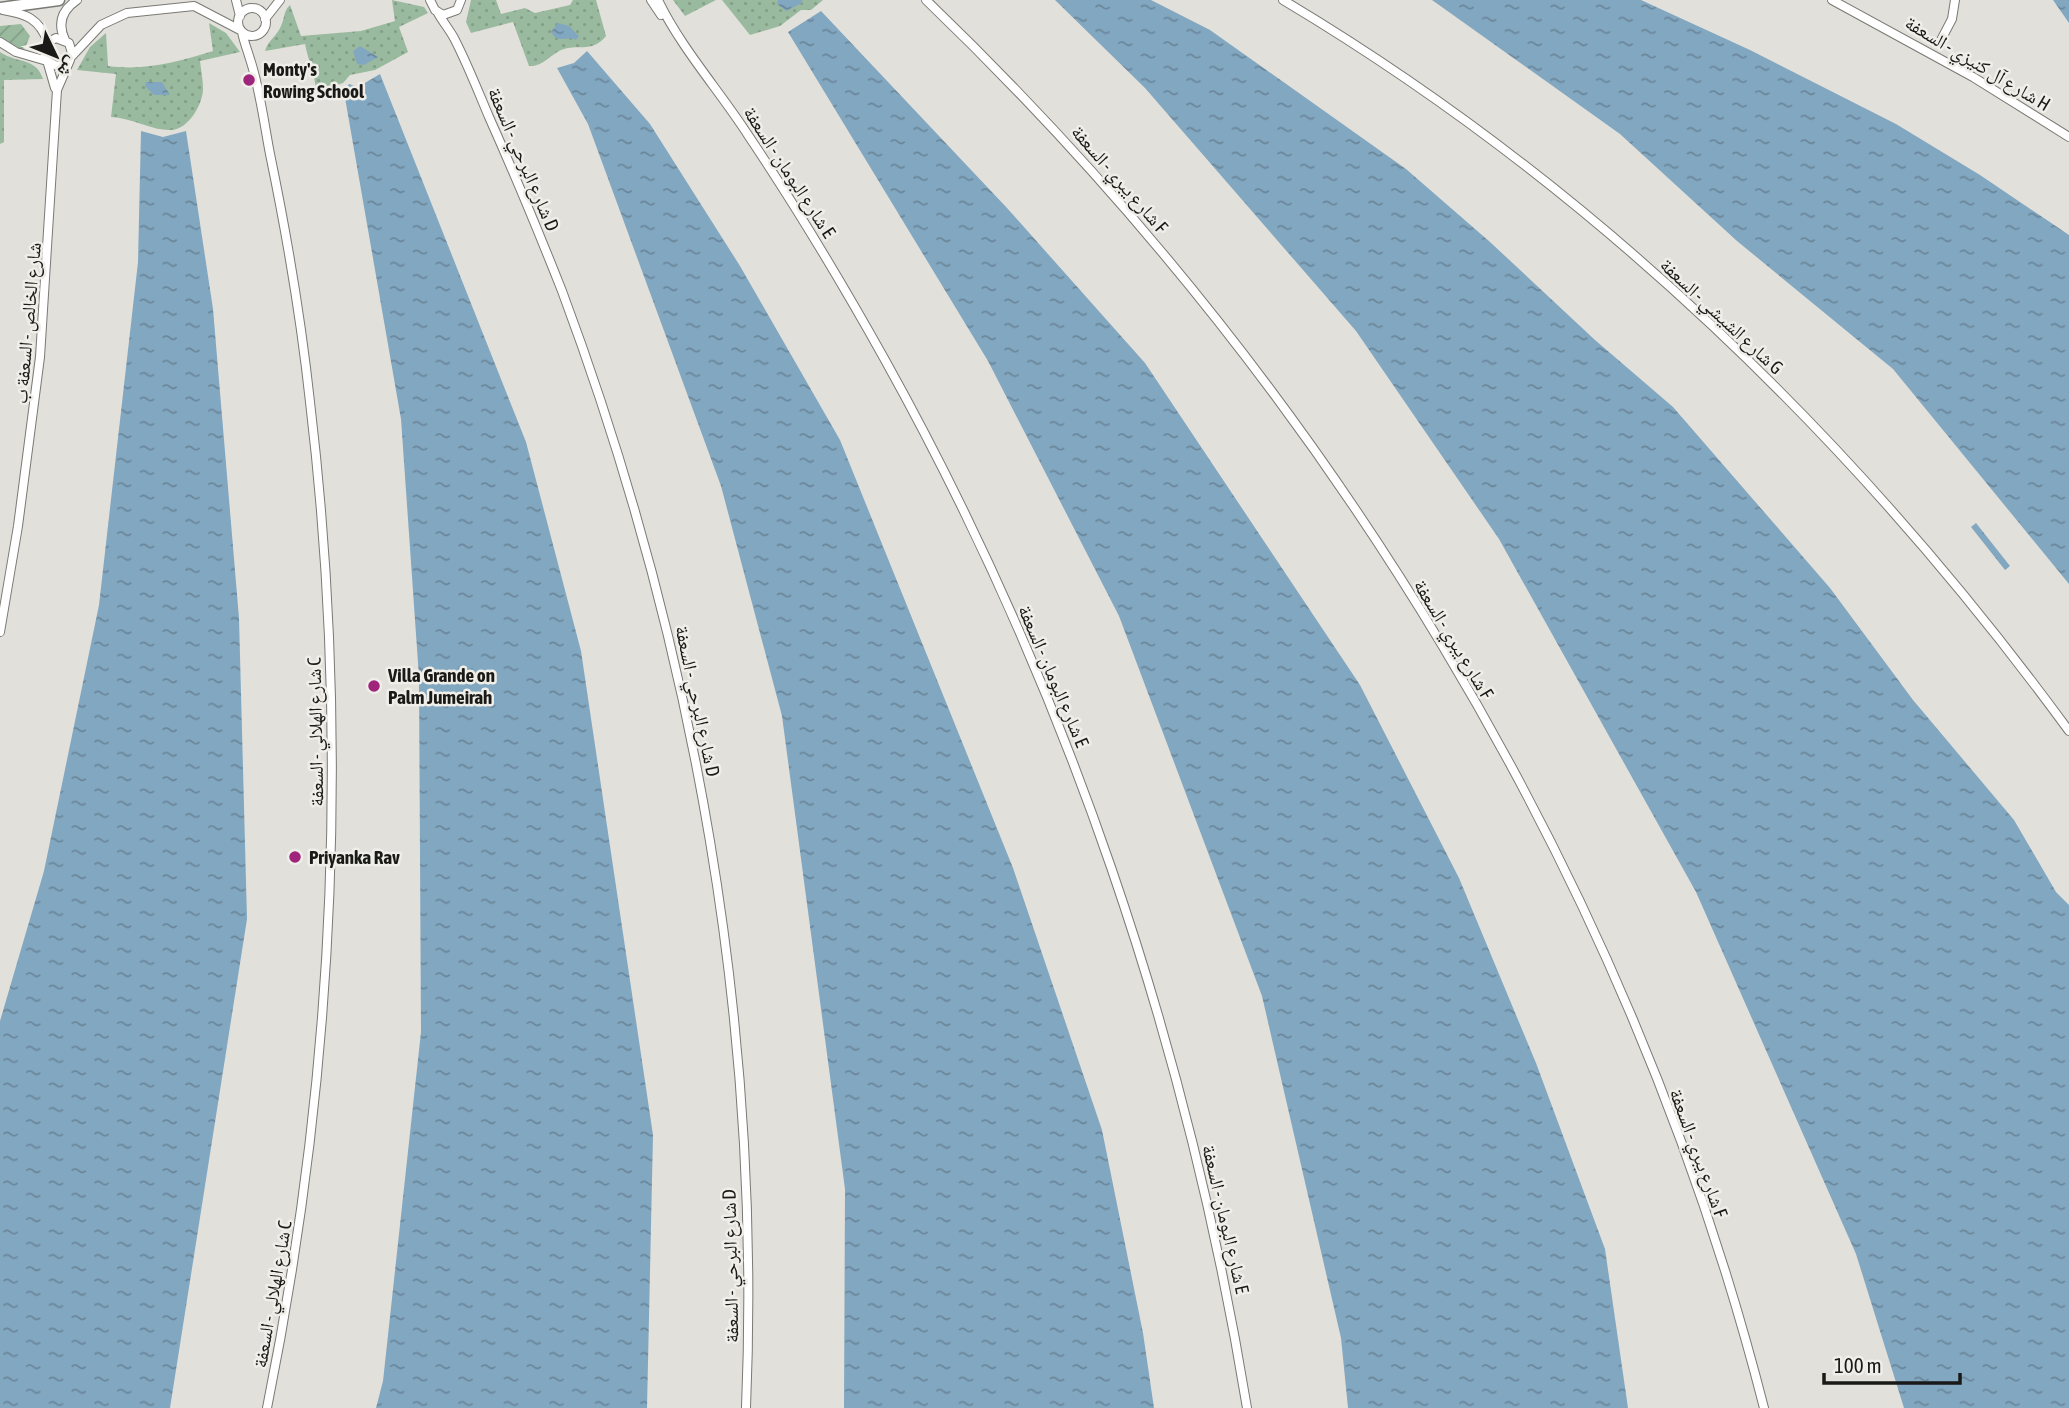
<svg xmlns="http://www.w3.org/2000/svg" width="2069" height="1408" font-family="'Asap Condensed','Noto Naskh Arabic',sans-serif">
<defs>
<pattern id="park-dots" width="8" height="8" patternUnits="userSpaceOnUse" patternTransform="scale(1.75)"><rect width="8" height="8" fill="#99ba9e"/><path d="M2 2h.1M6 6h.1" fill="none" stroke="#839f87" stroke-width="1.8" stroke-linecap="round"/></pattern>
<pattern id="garden-furrows" width="10" height="10" patternUnits="userSpaceOnUse" patternTransform="scale(1.75)"><rect width="10" height="10" fill="#99ba9e"/><path d="M-1 1l2-2M0 10L10 0M9 11l2-2" fill="none" stroke="#839f87"/></pattern>
<pattern id="water-ripples" width="26" height="14" patternUnits="userSpaceOnUse" patternTransform="scale(1.75)"><rect width="26" height="14" fill="#82a7c0"/><path d="M2 4q2-2 4 0t4 0M15 11q2-2 4 0t4 0" fill="none" stroke="#6a879b"/></pattern>
</defs>
<rect width="100%" height="100%" fill="#e2e0db"/>
<path fill="url(#park-dots)" d="M392 0 424 7 428 13 399 27 408 52 375 70 350 75 343 83 316 91C315 74 308 60 305 44L265 51C268 40 277 36 281 26 285 18 283 12 290 5L301 36 361 31 395 21Z
M471 0H496L501 14 525 8 535 13 570 5 573 0H596L606 36C592 53 580 44 564 49 551 53 544 67 529 66L513 22 471 33 466 22Z
M673 0H716L685 16Z
M722 0H823L811 10H801L780 26 750 35Z
M209 23 226 33 240 52 200 61C201 70 203 80 203 89 203 104 188 130 171 130 154 131 132 118 111 117L116 74 77 70 90 47 106 33 108 66C145 71 178 62 213 51Z
M0 52C18 64 36 57 43 79L4 80V142L0 144Z"/>
<path fill="url(#garden-furrows)" d="M21 24 30 36 25 48 17 52 0 45V26Z"/>
<path fill="url(#water-ripples)" d="M778 0H802V3L786 11 777 4Z
M1055 0H1151L1210 30 1406 169 1490 242 1595 340 1673 407 1830 588 1913 700 2014 820 2056 892 2069 905V1408H1904L1856 1254 1696 892 1499 539 1356 331 1145 88Z
M1432 0H1641L1750 50 1896 124 1980 175 2069 235V584L1893 369 1737 241 1620 134Z
M2053 0H2069V23Z
M821 11 1007 208 1145 363 1360 685 1459 878 1536 1063 1605 1249 1628 1408H1348L1341 1338 1262 996 1119 616 988 361 788 32Z
M558 23 569 26 579 36 576 40C566 35 559 45 551 32Z
M360 46 378 57 364 65 357 64 353 51Z
M587 51 650 124 740 266 840 440 1013 868 1102 1130 1143 1333 1154 1408H844L845 1189 782 716 721 486 588 124 557 68 574 63Z
M380 74 526 442 581 651 653 1135 647 1408H376L383 1381 421 1032 419 677 401 419 344 92 349 84 358 87Z
M146 82H162L170 95H154L145 86Z
M141 131 163 137 186 131 213 309 239 618 247 919 170 1408H0V1021L44 871 99 605 138 262Z
M1976 523 2010 566 2005 570 1971 527Z"/>
<g fill="none" stroke-linecap="round" stroke-linejoin="round">
<g stroke="#7a7973" stroke-width="10">
<path id="minor" d="M236 0 240 16
M430 0 435 10 443 15 457 10 461 0
M651 0 661 15
M658 0C681 48 719 90 748 135 797 208 842 283 885 360 1066 685 1187 1041 1247 1408
M926 0C1323 381 1627 872 1764 1408
M1283 0C1593 185 1857 441 2069 731
M1832 0 1973 77 2069 137
M238 22a14 14 0 1 1 28 0a14 14 0 1 1-28 0Z
M3 10C27 14 39 19 48 42
M438 13C443 22 449 29 454 38 467 63 478 91 489 117 515 175 539 233 562 291 695 647 762 1028 746 1408
M265 19 280 0
M242 32C244 42 247 49 250 59 260 89 264 123 270 154 287 236 301 319 310 402 350 738 334 1077 267 1408
M65 40C57 23 62 10 77 0
M1941 40 1952 19 1955 0
M0 42 16 52 47 61
M72 56 101 25 127 13 194 6 240 30
M49 62 57 66 66 63 72 53 69 43 56 38 48 42 44 50 55 88
M0 632 18 526 40 357 57 90 70 60"/>
</g>
<g stroke="#7a7973" stroke-width="13">
<path id="secondary" d="M0 8 59 0"/>
</g>
<use href="#minor" stroke="#fff" stroke-width="8"/>
<use href="#secondary" stroke="#fff" stroke-width="10"/>
</g>
<g fill="#9f257c" stroke="#efeee8" stroke-width="2.5">
<circle cx="249" cy="80" r="7"/>
<circle cx="374" cy="686" r="7"/>
<circle cx="295" cy="857" r="7"/>
</g>
<g text-anchor="middle" stroke-width="5" stroke-linejoin="round" paint-order="stroke">
<g font-size="19" fill="#191917" stroke="#efeee8">
<text transform="translate(1978 63) rotate(31)" y="7">شارع آل كنيزي - السعفة H</text>
<text transform="translate(524 159) rotate(67)" y="7">شارع البرحي - السعفة D</text>
<text transform="translate(790 172) rotate(57)" y="7">شارع البومان - السعفة E</text>
<text transform="translate(1120 179) rotate(49)" y="7">شارع يبري - السعفة F</text>
<text transform="translate(1722 316) rotate(43)" y="7">شارع الشيشي - السعفة G</text>
<text transform="translate(27 323) rotate(-85)" y="7">شارع الخالص - السعفة ب</text>
<text transform="translate(1454 639) rotate(59)" y="7">شارع يبري - السعفة F</text>
<text transform="translate(1054 676) rotate(67)" y="7">شارع البومان - السعفة E</text>
<text transform="translate(698 701) rotate(78)" y="7">شارع البرحي - السعفة D</text>
<text transform="translate(315 732) rotate(-91)" y="7">شارع الهلالي - السعفة C</text>
<text transform="translate(1699 1153) rotate(70)" y="7">شارع يبري - السعفة F</text>
<text transform="translate(1226 1219) rotate(77)" y="7">شارع البومان - السعفة E</text>
<text transform="translate(730 1266) rotate(-91)" y="7">شارع البرحي - السعفة D</text>
<text transform="translate(272 1294) rotate(-80)" y="7">شارع الهلالي - السعفة C</text>
</g>
<g font-size="19" font-weight="bold" fill="#191917" stroke="#efeee8" text-anchor="start">
<text x="263" y="76">Monty's<tspan x="263" dy="22">Rowing School</tspan></text>
<text x="388" y="682">Villa Grande on<tspan x="388" dy="22">Palm Jumeirah</tspan></text>
<text x="309" y="864">Priyanka Rav</text>
</g>
</g>
<g transform="translate(56 56) rotate(133)" stroke="#efeee8" stroke-width="5" paint-order="stroke">
<path d="M0-5L12 26L0 18L-12 26Z" fill="#191917"/>
<text y="-10" font-size="19" font-weight="bold" text-anchor="middle" fill="#191917">ش</text>
</g>
<path d="M1824 1373v10h136v-10" fill="none" stroke="#191917" stroke-width="3.5"/>
<text x="1834" y="1373" font-size="21" fill="#191917" stroke="#efeee8" stroke-width="5" paint-order="stroke">100 m</text>
</svg>
